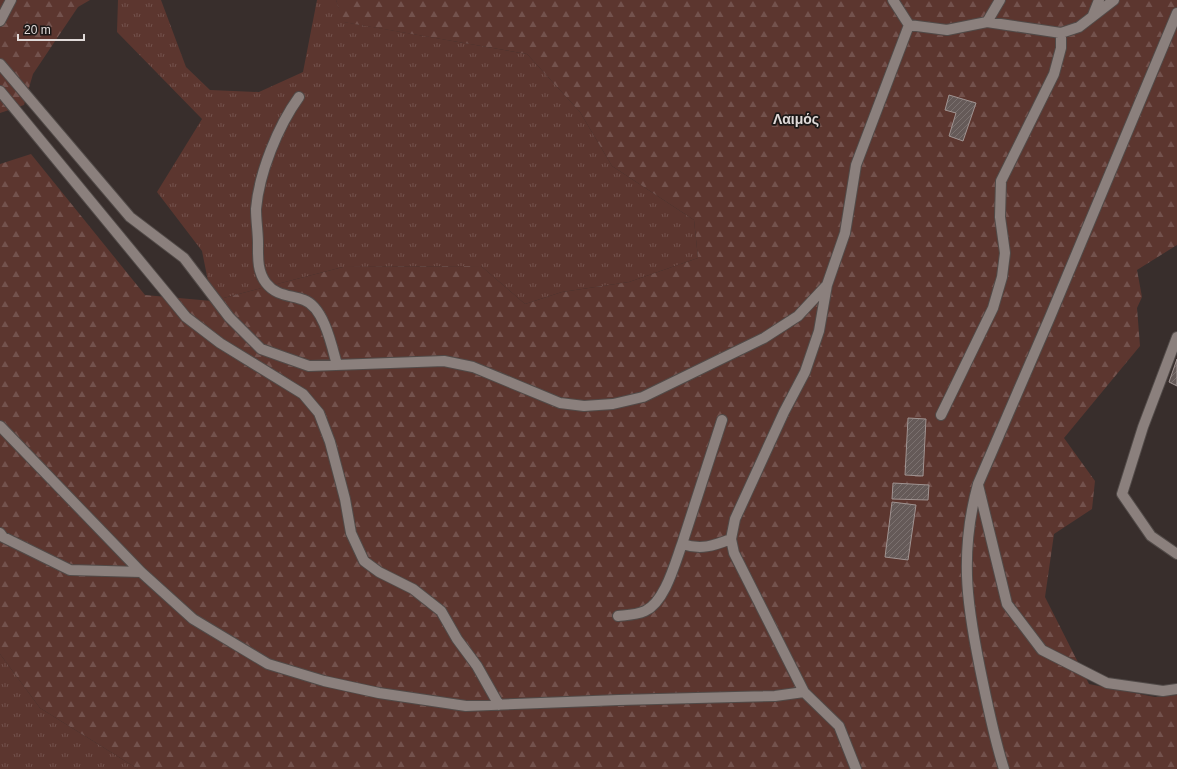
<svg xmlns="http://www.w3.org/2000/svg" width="1177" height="769" font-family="Arial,sans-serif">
<defs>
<pattern id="grass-tufts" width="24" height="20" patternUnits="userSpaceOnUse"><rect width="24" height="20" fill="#5c362f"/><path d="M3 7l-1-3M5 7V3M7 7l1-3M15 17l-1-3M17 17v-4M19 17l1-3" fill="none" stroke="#73524d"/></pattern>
<pattern id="forest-firs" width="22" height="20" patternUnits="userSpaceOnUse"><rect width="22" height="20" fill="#5c362f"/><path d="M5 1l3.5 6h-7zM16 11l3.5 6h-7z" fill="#73524d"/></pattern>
<pattern id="building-hatch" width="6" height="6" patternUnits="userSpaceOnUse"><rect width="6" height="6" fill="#655a58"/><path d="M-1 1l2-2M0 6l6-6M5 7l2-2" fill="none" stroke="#7b716f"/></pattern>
</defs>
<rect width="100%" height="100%" fill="#382e2c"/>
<path fill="url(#grass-tufts)" d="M118 0H161L186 67 210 90 259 92 303 72 317 0H336L344 22 527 54 580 112 612 166 694 220 698 258 629 282 562 292 525 304 481 266 343 267 212 301 202 251 157 192 202 119 117 32Z
M0 654 40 708 138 769H0Z"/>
<path fill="url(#forest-firs)" d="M0 0H90L78 7 33 74 24 105 0 113Z
M336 0H1177V245L1137 270 1142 297 1137 308 1140 346 1064 438 1095 481 1092 509 1054 534 1045 597 1089 684 1155 697 1177 695V769H138L40 708 0 654V164L31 154 145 295 212 301 343 267 481 266 525 304 562 292 629 282 698 258 694 220 612 166 580 112 527 54 343 22Z"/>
<path fill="url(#building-hatch)" stroke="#a09492" d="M949 95 976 103 963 141 949 136 956 113 945 110Z
M1177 359V386L1169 382Z
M908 418 926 419 923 476 905 475Z
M893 483 929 485 928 500 892 499Z
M892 502 916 505 908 560 885 557Z"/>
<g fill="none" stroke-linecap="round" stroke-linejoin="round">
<g stroke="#514a48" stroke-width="12">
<path id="minor" d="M893 0 909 25
M1093 15 1099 0
M0 21 11 0
M987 22 1000 0
M0 64 130 217 184 258 229 317 261 349 309 366 444 361 473 367 560 403 584 406 613 404 643 397 764 338 798 316 826 286
M0 91 186 317 220 343 303 394 319 413 330 442 345 499 351 533 364 561 379 572 413 589 441 611 457 639 477 666 499 705
M299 97C278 126 259 173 256 209 256 221 258 232 258 243 258 257 257 271 266 283 276 296 290 295 304 300 324 307 332 347 337 365
M1177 337 1143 427 1122 494 1151 536 1177 554
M941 415 993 308 1002 277 1005 253 1000 217 1001 181 1054 74 1061 48V33
M722 420 682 544C701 550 713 546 731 539
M0 426 141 572 193 619 268 664 324 681 379 693 466 706 619 700 775 696 804 692
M978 485 1007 604 1042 650 1107 683 1163 691 1177 689
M0 533 3 537 70 570 141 572
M618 616C627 615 636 615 645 611 665 602 675 563 682 544
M856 769 839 726 804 692 734 553 731 539 735 519 784 412 805 372 819 331 827 285 845 233 856 165 909 25 947 30 987 22 1061 33 1079 27 1114 0
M1004 769C995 741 989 712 983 683 968 612 958 557 978 484L1050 317 1177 13"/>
</g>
<use href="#minor" stroke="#8b807d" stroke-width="10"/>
</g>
<g text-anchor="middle" stroke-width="3.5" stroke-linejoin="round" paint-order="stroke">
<g font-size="14" font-weight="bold" fill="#e0dad9" stroke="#1c1817">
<text x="796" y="124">Λαιμός</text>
</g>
</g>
<path d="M18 34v6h66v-6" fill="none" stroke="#e0dad9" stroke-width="2"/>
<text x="24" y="34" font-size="12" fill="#e0dad9" stroke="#1c1817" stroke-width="3" paint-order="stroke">20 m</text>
</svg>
